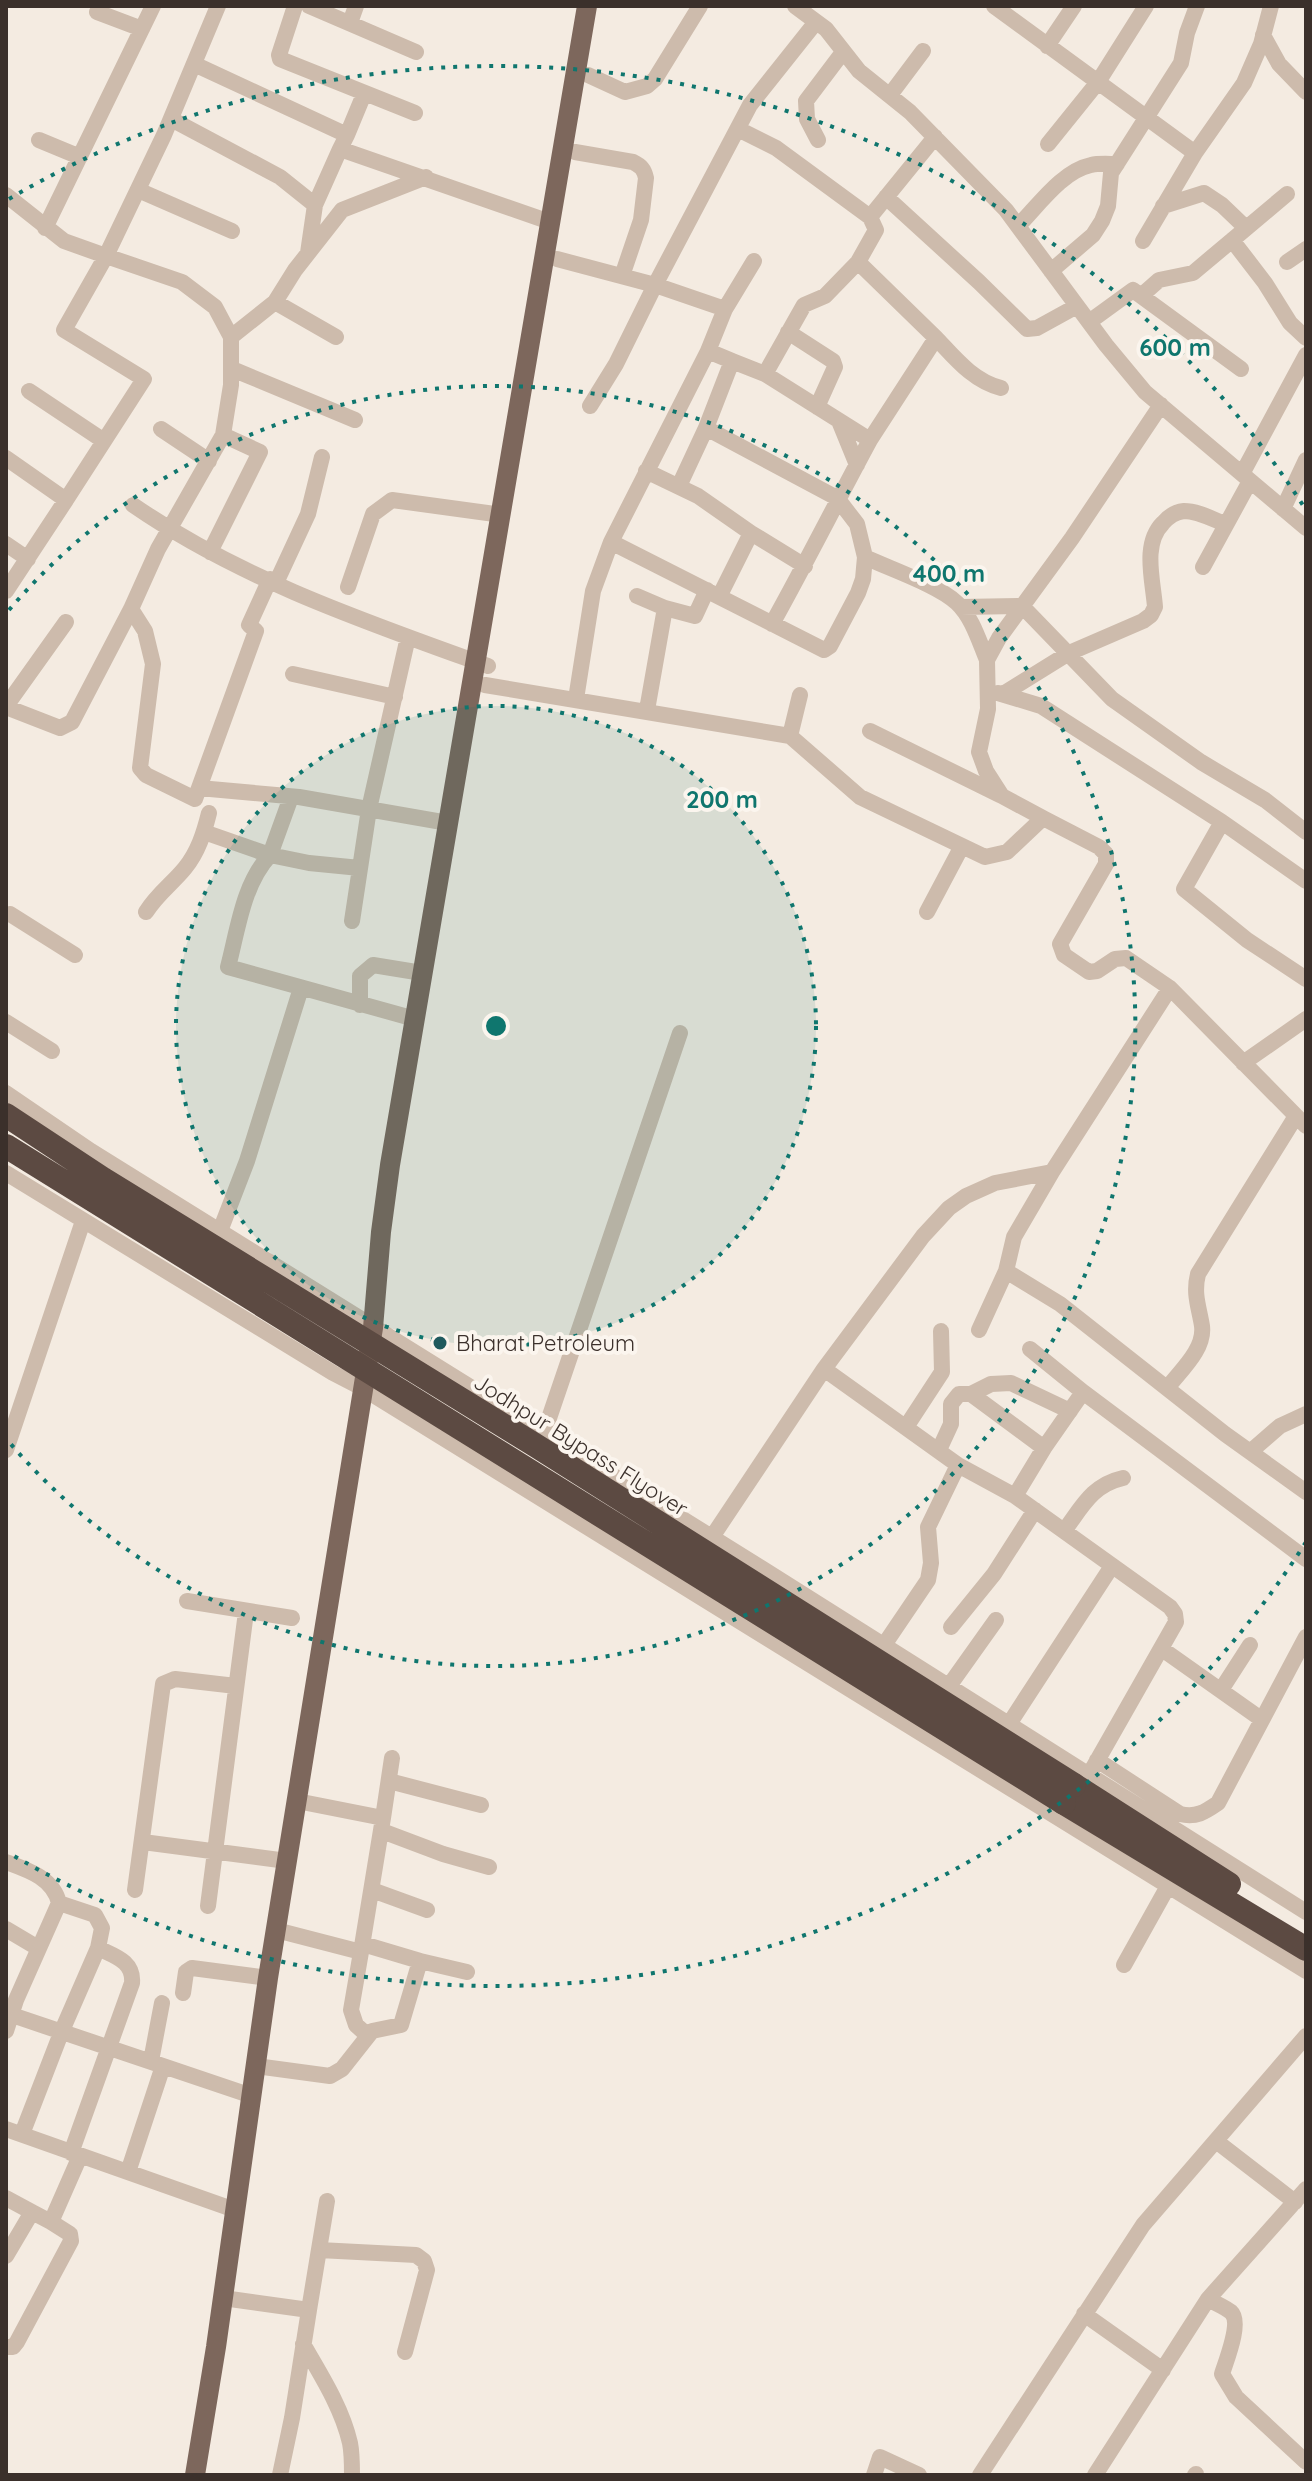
<svg xmlns="http://www.w3.org/2000/svg" width="1312" height="2481" font-family="Quicksand,sans-serif">
<rect width="100%" height="100%" fill="#f4ebe1"/>
<g fill="none" stroke-linecap="round" stroke-linejoin="round">
<path stroke="#cdbbac" stroke-width="16" d="M218 6 164 135 106 256 182 282 215 307 231 337 275 302 295 270 342 210 426 177
M295 6 279 55 280 59 415 113
M309 6 416 52
M795 6 826 29 859 71 910 112 1006 210 1106 345 1145 392 1306 528
M994 6 1195 153 1143 241
M97 12 142 29
M350 23 356 6
M1263 35 1279 64 1306 92
M1047 46 1074 6
M194 64 347 135 364 94
M588 75 625 92 647 86 655 79 700 6
M890 95 923 51
M171 119 280 177 315 205
M738 129 776 148 870 217 935 137
M347 135 340 149 550 222
M39 140 80 157
M818 140 807 119 806 101 843 52
M1048 144 1098 82 1146 6
M575 152 633 162C641 166 644 169 646 178L641 220 622 276
M1195 153 1244 83 1261 44 1271 6
M138 190 232 231
M6 195 64 241 106 256 64 330 144 379 66 500
M886 197 979 282 1027 329 1037 328 1077 306
M1163 206 1204 193 1222 205 1246 228
M870 217 876 230 858 262 936 338 870 440
M1018 226C1038 206 1062 171 1091 165 1099 163 1109 164 1117 164
M45 228 153 6
M1232 240 1265 283 1290 323 1306 338
M308 253 315 205 340 149
M557 259 655 285 750 105 816 22
M1287 262 1306 249
M1051 271 1093 235 1102 221 1108 206 1111 173 1181 63 1187 33 1197 6
M1142 295 1159 280 1193 273 1287 194
M275 302 336 337
M725 309 754 261
M1089 322 1133 290 1241 369
M788 332 833 361 835 367 817 407
M936 338C955 358 973 381 1001 388
M732 361 765 374 870 440C837 501 806 563 772 624
M232 369 355 420
M765 374 804 305 825 296 858 262
M29 391 104 441
M590 406 616 364 655 285 725 309 708 351 732 361 706 428 837 498 857 524 865 557 863 579 858 593 830 646 824 650 611 542 708 351
M839 421 857 465
M161 429 209 461
M6 458 66 500 6 591
M646 471 698 496 751 533
M1242 474 1306 355
M679 486 706 428
M133 505C240 579 366 622 488 666
M1283 509 1306 460
M6 544 28 559
M210 552 260 452 223 435
M865 557C890 569 938 585 957 603 972 617 979 641 987 660
M1203 567 1250 481
M276 583 308 514 322 457
M348 587 373 514 392 500 502 515
M720 595 751 533 805 566
M637 596 665 608
M961 607 1022 606 1112 699 1201 762 1265 800 1306 832
M131 609 145 631 153 664 140 768 146 775 195 799 256 631 249 625 270 579
M293 674 395 697
M485 685 790 736 860 797 985 857 1007 852 1043 818 1099 847 1106 854V864L1060 944 1064 955 1089 972 1097 971 1115 959 1126 958 1170 988 1306 1126
M998 693 1041 706 1222 822
M1003 694 1069 653 1143 621 1151 615 1155 607C1153 580 1142 544 1163 523 1168 517 1175 512 1184 511 1198 511 1212 519 1225 524
M576 699 593 591 611 542
M6 706 66 622
M6 707 60 728 72 722 131 609 158 549 223 435 231 385V337
M647 710 665 608 695 616 707 590
M870 731 1000 795
M790 736 800 695
M199 788 299 797 448 823
M1043 818 1002 796 986 771 979 752 988 709 987 660 999 638 1072 538 1161 405
M204 832 270 855 291 797
M360 868 309 863 270 855C243 884 238 929 228 967L415 1019
M1306 881 1222 822 1184 889 1247 940 1306 979
M146 912C158 893 172 884 185 868 198 852 204 833 209 813
M927 912 962 846
M10 914 75 955
M352 921 369 809 408 637
M360 1005V976L373 965 422 973
M6 1022 52 1051
M1243 1063 1306 1019
M6 1093 91 1151 763 1569 1306 1912
M6 1173 333 1373 362 1388 1306 1971
M220 1231 247 1161 301 988
M1006 1271 1060 1304 1225 1434 1306 1492
M979 1330 1006 1271 1014 1237 1052 1172 1170 988
M1030 1349 1083 1392
M824 1369 923 1236 949 1208 966 1196 995 1183 1052 1172
M1168 1387C1181 1370 1205 1349 1202 1326 1199 1307 1193 1294 1198 1274L1296 1116
M971 1394 991 1384 1011 1383 1070 1411
M906 1427 942 1372 941 1331
M544 1433 680 1033
M6 1450 83 1221
M939 1450 951 1424V1404L959 1394H971L1044 1448 1083 1392 1306 1559
M1250 1452 1280 1426 1306 1414
M1015 1496 1044 1448
M1064 1531C1082 1507 1092 1485 1123 1478
M712 1537 824 1369 958 1465 1015 1496 1170 1607 1175 1614 1176 1622 1089 1775
M187 1601 292 1618
M951 1627 994 1574 1035 1510
M884 1645 928 1580 931 1563 928 1527 958 1465
M1162 1649 1261 1719
M949 1686 996 1620
M1221 1690 1250 1645
M1009 1724 1112 1566
M1097 1760 1180 1814C1196 1818 1205 1812 1218 1803L1306 1637
M389 1781 481 1805
M297 1801 383 1818 392 1758
M382 1831 443 1854 489 1867
M143 1842 287 1861
M6 1862C28 1870 53 1878 59 1903L16 2000 6 2031
M135 1890 163 1684 175 1679 236 1686
M372 1890 427 1910
M208 1906 246 1612
M6 1929 38 1948
M276 1930 361 1952 383 1818
M361 1952 351 2010 356 2025 367 2035
M420 1961 467 1972
M1124 1965 1167 1888
M183 1993 186 1972 192 1968 268 1978
M12 2015 252 2096
M151 2061 162 2003
M256 2066 330 2076 342 2069 372 2031 401 2025 420 1961 363 1944
M6 2129 235 2210
M22 2134 61 2033 98 1948 102 1928 95 1915 59 1903
M1216 2141 1295 2202
M71 2153 132 1983C134 1961 114 1956 98 1948
M128 2172 163 2066
M6 2198 32 2212
M319 2250 416 2255 424 2261 427 2270 405 2352
M6 2256 32 2212 51 2222 80 2156
M223 2298 309 2310 327 2201
M1208 2299C1215 2303 1225 2307 1231 2312 1242 2322 1226 2361 1222 2374L1236 2397 1306 2462
M1084 2314 1163 2370
M303 2344C321 2375 342 2408 350 2443 352 2453 352 2465 352 2475
M6 2347H13L17 2342 71 2241 70 2234 51 2222
M280 2475 292 2418 309 2310
M874 2475 880 2457 919 2475
M980 2475 1143 2225 1306 2036
M1095 2475 1208 2299 1306 2189
M1195 2475 1196 2474"/>
<path stroke="#7d675c" stroke-width="20" d="M195 2475 216 2347 268 1978 373 1328 381 1232 390 1165 587 6"/>
<path stroke="#5c4a42" stroke-width="24" d="M1074 1785 1229 1884
M1064 1803 1306 1949"/>
<path stroke="#5c4a42" stroke-width="24" d="M6 1115 103 1179 535 1445 1074 1785
M6 1146 1064 1803"/>
</g>
<circle cx="496" cy="1026" r="320" fill="#0f766e" fill-opacity=".12"/>
<g fill="none" stroke="#0f766e" stroke-width="4" stroke-dasharray="4 8">
<circle cx="496" cy="1026" r="320"/>
<path d="M9 610A640 640 0 1 1 9 1442"/>
<path d="M1306 1542A960 960 0 0 1 9 1853M9 199A960 960 0 0 1 1306 510"/>
</g>
<circle fill="#1f5a5e" stroke="#fbf5ee" stroke-width="3" cx="440" cy="1343" r="8"/>
<g text-anchor="middle" stroke-width="8" stroke-linejoin="round" paint-order="stroke">
<g font-size="22" fill="#3b302b" stroke="#fbf5ee" text-anchor="start">
<text x="456" y="1351">Bharat Petroleum</text>
</g>
<g font-size="22" fill="#3b302b" stroke="#fbf5ee">
<text transform="translate(581 1445) rotate(32)" y="8">Jodhpur Bypass Flyover</text>
</g>
</g>
<circle cx="496" cy="1026" r="12" fill="#0f766e" stroke="#fbf5ee" stroke-width="4"/>
<g font-size="24" text-anchor="middle" font-weight="bold" fill="#0f766e" stroke="#fbf5ee" stroke-width="8" stroke-linejoin="round" paint-order="stroke">
<text x="1175" y="356">600 m</text>
<text x="949" y="582">400 m</text>
<text x="722" y="808">200 m</text>
</g>
<rect width="1312" height="2481" fill="none" stroke="#3b302b" stroke-width="16"/>
</svg>
